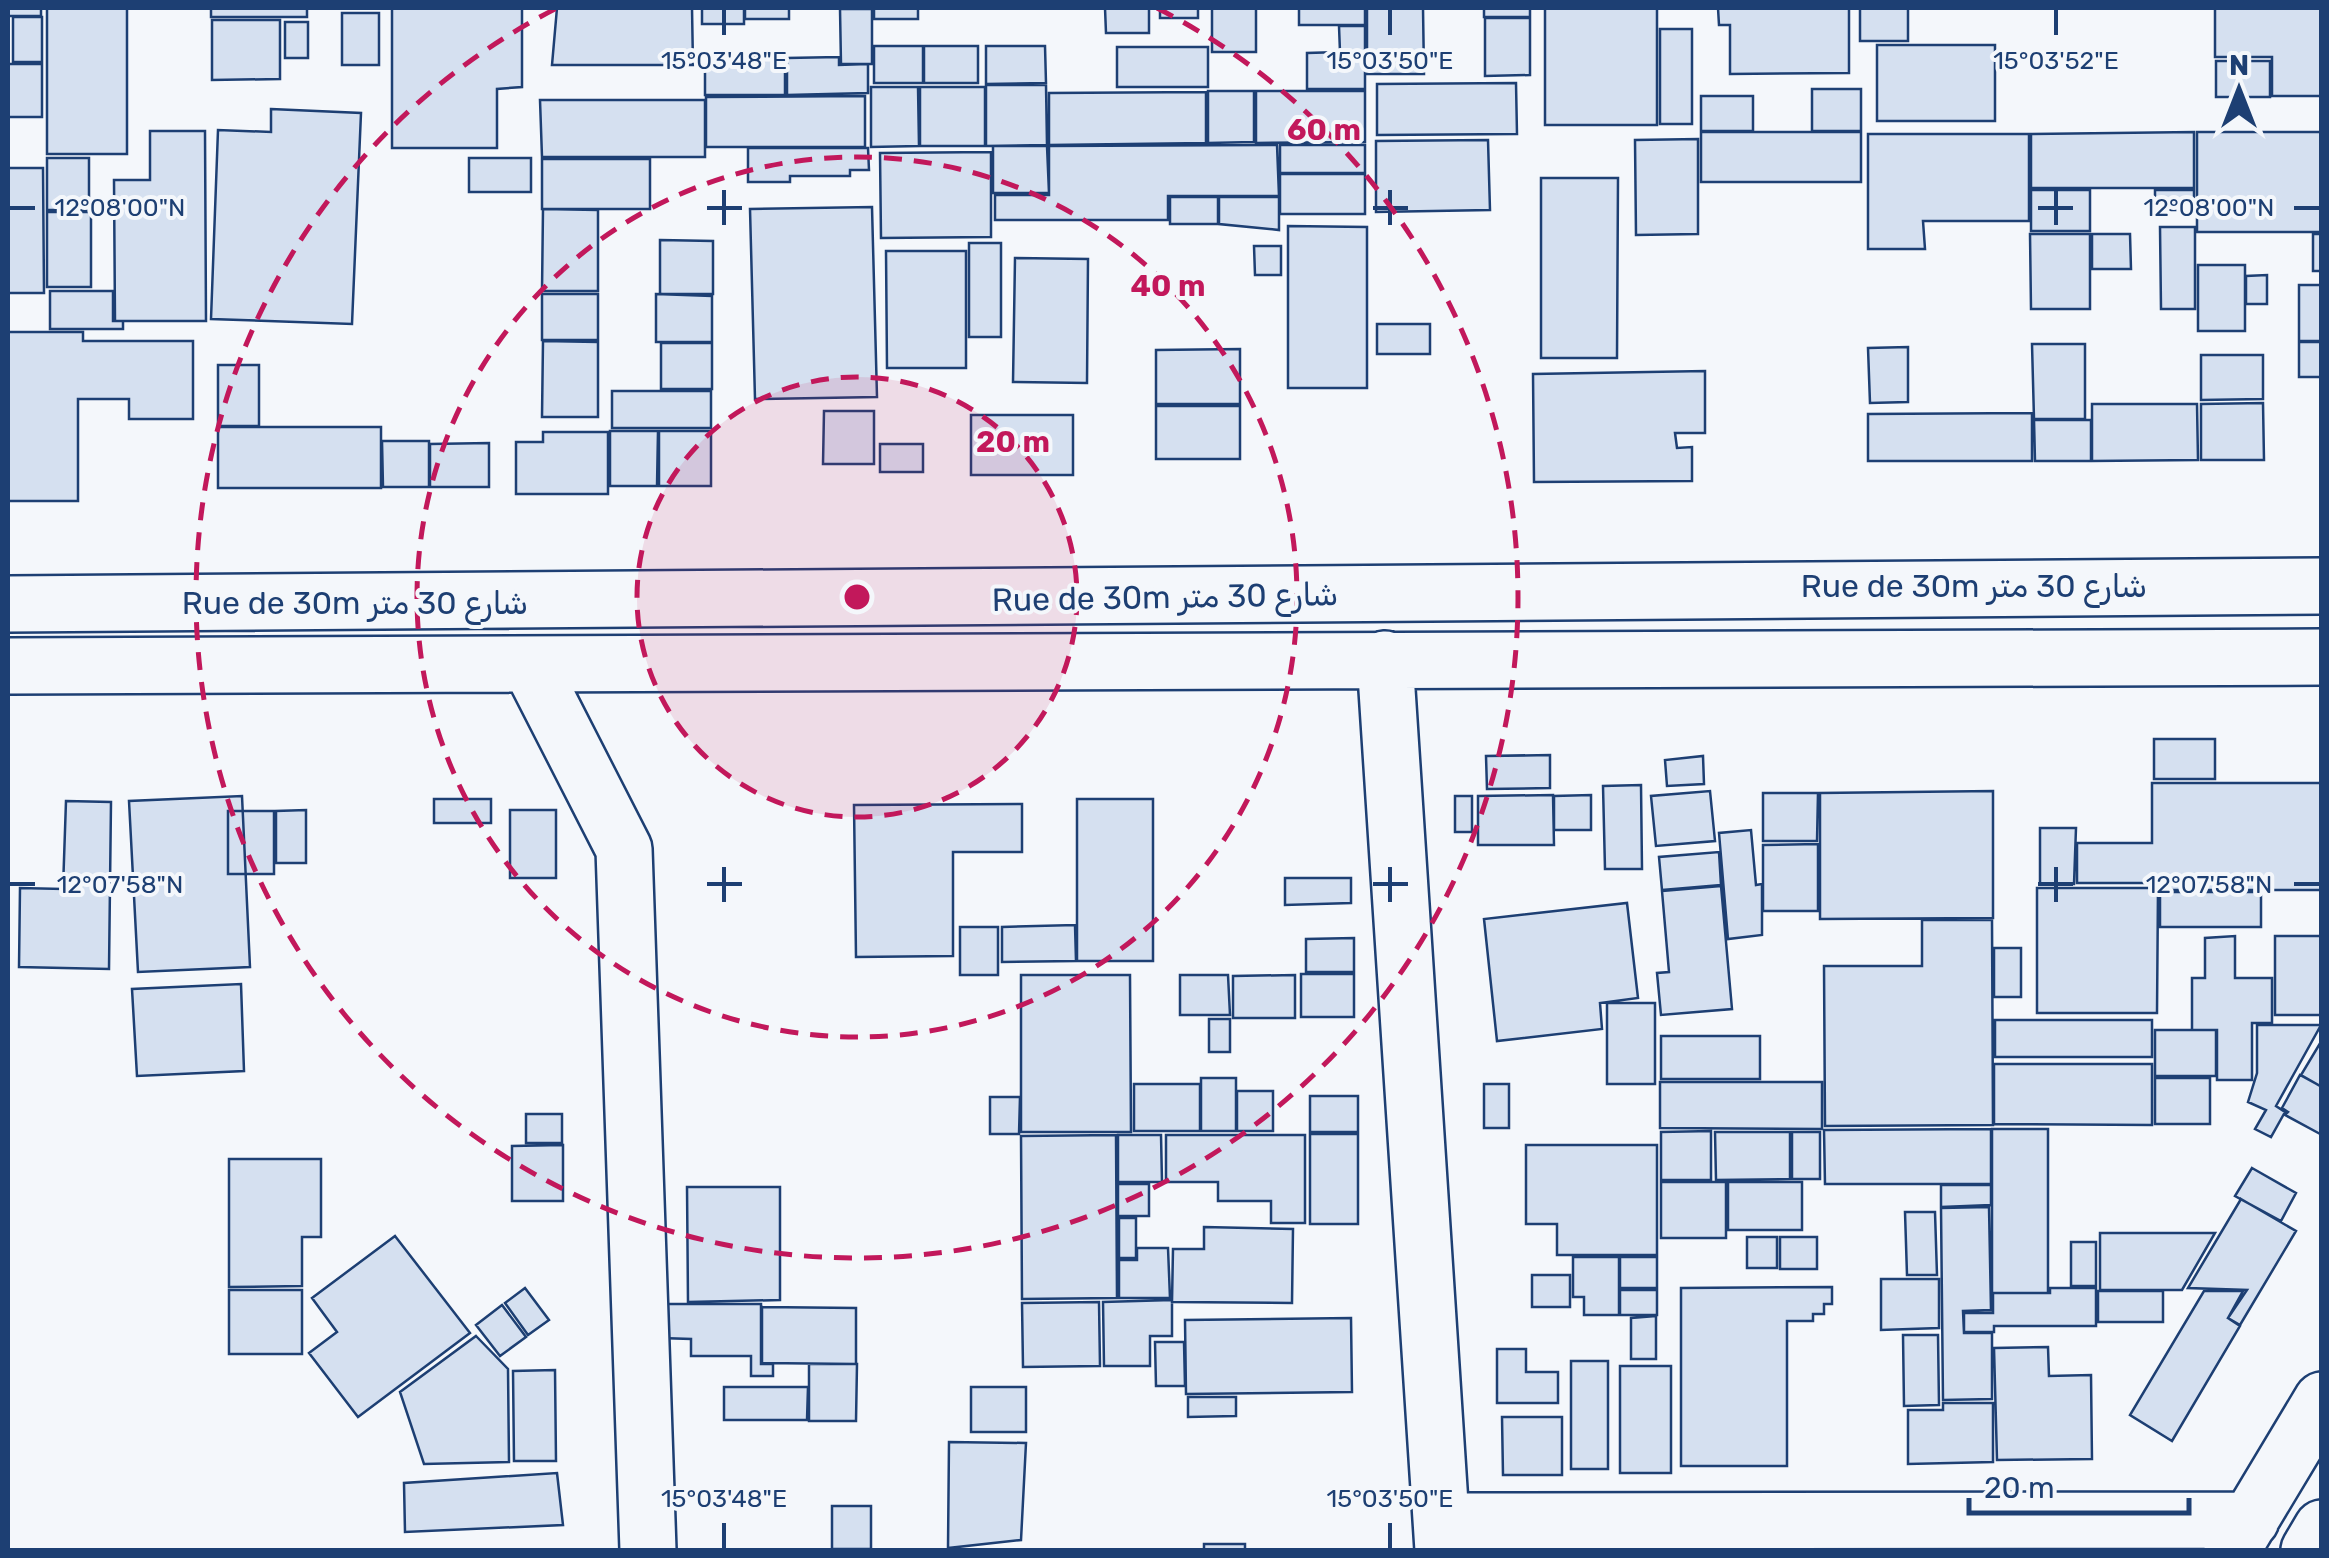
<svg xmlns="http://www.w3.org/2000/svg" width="2329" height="1558" font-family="Rubik,Vazirmatn,sans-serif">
<rect width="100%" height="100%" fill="#f4f7fb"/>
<path fill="#d5e0f0" stroke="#1d3f73" stroke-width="2.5" d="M8 8H41V16H8Z
M47 8H127V154H47Z
M211 8H307V17H211Z
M392 8H522V87L497 89V148H392Z
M557 8H692L693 65H552Z
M702 8H744V24H702Z
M745 8H789V19H745Z
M874 8H918V19H874Z
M1105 8H1149V33H1106Z
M1160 8H1198V18H1160Z
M1212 8H1256V52H1212Z
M1299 8H1365V25H1299Z
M1367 8H1423L1424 74H1367Z
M1484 8H1530V17H1484Z
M1545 8H1657V125H1545Z
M1718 8H1849V73L1730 74V25H1719Z
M1860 8H1908V41H1860Z
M2215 8H2322V96H2272V57H2215Z
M840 9H872V64H841Z
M342 13H379V65H342Z
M13 17H42V62H13Z
M1485 18H1530V75L1485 76Z
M212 20H280V79L212 80Z
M285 22H308V58H285Z
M1339 26H1365V89H1307V53L1340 52Z
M1660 29H1692V124H1660Z
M1877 45H1995V121H1877Z
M874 46H923V83H874Z
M924 46H978V83H924Z
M986 46H1045L1046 83 986 84Z
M1117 47H1208V87H1117Z
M839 57V65L868 64V93L787 95V58Z
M705 58H785V95H705Z
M2216 61H2270V97H2216Z
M8 64H42V117H8Z
M1516 83 1517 134 1377 135V84Z
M986 85H1046L1047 145 986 146Z
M871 87H918L919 146 871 147Z
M920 87H985V146H920Z
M1812 89H1861V131H1812Z
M1208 91H1254V142L1208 143Z
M1256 91H1365V142L1256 143Z
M1206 92V143L1049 145V93Z
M865 96V147H706V97Z
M1701 96H1753V131H1701Z
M540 100H705V157H542Z
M271 109 361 113 352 324 211 319 218 130 271 132Z
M150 131H205L206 321H115L114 180H150Z
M1701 132H1861V182H1701Z
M2194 132V188H2031V134Z
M2197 132H2322V232H2197Z
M1868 134H2029V221H1923L1925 249H1868Z
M1698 139V234L1636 235 1635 140Z
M1488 140 1490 210 1376 212V141Z
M1277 145 1279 196H1168V220H995V195H1049V146Z
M1280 145H1365V173H1280Z
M993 146H1047L1049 193H993Z
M748 148H868L869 170H850V176H790V182H748Z
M991 152V237L881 238 880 153Z
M47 158H89V210H47Z
M469 158H531V192H469Z
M542 159H650V209H542Z
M8 168H43L44 293H8Z
M1280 174H1365V214H1280Z
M1541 178H1618L1617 358H1541Z
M2031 190H2090V231H2031Z
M2155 190H2194V210H2155Z
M1170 197H1218V224H1170Z
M1219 197H1279V230L1219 224Z
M872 207 877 397 755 399 750 209Z
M543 209 598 210V291H542Z
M47 212H91V287H47Z
M1288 226 1367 227V388H1288Z
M2160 227H2195V309H2161Z
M2030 234H2090V309H2031Z
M2092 234H2130L2131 269H2092Z
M2313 234H2322V271H2313Z
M660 240 713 241V294H660Z
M969 243H1001V337H969Z
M1254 246H1281V275H1255Z
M886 251H966V368H887Z
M1015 258 1088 259 1087 383 1013 382Z
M2198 265H2245V331H2198Z
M2267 275V304H2246V276Z
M2299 285H2322V341H2299Z
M50 291H113V321H123V329H50Z
M542 294H598V340H542Z
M656 294 712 296V342H656Z
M1377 324H1430V354H1377Z
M8 332H83V341H193V419H129V399H78V501H8Z
M543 341 598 342V417H542Z
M2299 342H2322V377H2299Z
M661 343H712V389H661Z
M2032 344H2085V419H2034Z
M1908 347V402L1870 403 1868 348Z
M1240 349V404H1156V350Z
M2201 355H2263V399L2201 400Z
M218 365H259V426H218Z
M1705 371V433H1675L1677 448 1692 447V481L1534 482 1533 374Z
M612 391H711V428H612Z
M2263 403 2264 460H2201V404Z
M2092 404H2197L2198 460 2092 461Z
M1156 406H1240V459H1156Z
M824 411H874V464H823Z
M2032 413V461H1868V414Z
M971 415H1073V475H971Z
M2034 420H2091V461H2035Z
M218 427H381V488H218Z
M610 431H658L657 486H610Z
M659 431H711V486H659Z
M543 432H608V494H516V442H543Z
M382 441H429V487H383Z
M489 443V487H430V444Z
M880 444H923V472H880Z
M2154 739H2215V779H2154Z
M1550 755V788L1487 789 1486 756Z
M1703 756 1704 784 1667 786 1665 760Z
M2152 783H2322V890H2160V883H2077V843H2152Z
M1641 785 1642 869H1605L1603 786Z
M1710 791 1715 841 1656 846 1651 796Z
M1993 791V918L1820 919V793Z
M1763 793H1818L1817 841H1763Z
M1553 795 1554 845H1478V796Z
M1591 795V830H1554V796Z
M242 796 250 967 138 972 129 801Z
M1455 796H1472V832H1455Z
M434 799H491V823H434Z
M1077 799H1153V961H1077Z
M66 801 111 802 109 969 19 967 20 888 63 889Z
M1022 804V852H953V956L856 957 854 805Z
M306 810V863H276V811Z
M510 810H556V878H510Z
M228 811H274V874H228Z
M2040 828H2076L2074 884H2040Z
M1751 830 1756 885 1762 884V935L1728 939 1719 833Z
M1818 844V911H1763V845Z
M1719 852 1721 885 1662 890 1659 857Z
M1285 878H1351V903L1285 905Z
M1721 886 1732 1009 1661 1015 1657 973 1669 972 1662 891Z
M2037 888H2158L2157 1013H2037Z
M2160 892H2261V927H2160Z
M1627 903 1638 998 1600 1003 1602 1029 1497 1041 1484 919Z
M1922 920H1992L1993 1125 1825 1126 1824 966H1922Z
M1075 925 1076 961 1002 962V927Z
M960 927H998V975H960Z
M2235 936V978H2272V1023H2252V1080H2217V1030H2192V978H2205V938Z
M2275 936H2322V1015H2275Z
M1354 938V972H1306V939Z
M1994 948H2021V997H1994Z
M1301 974H1354V1017H1301Z
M1021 975H1130L1131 1132H1021Z
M1180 975H1228L1230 1015H1180Z
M1295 975V1018H1233V976Z
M241 984 244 1071 137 1076 132 989Z
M1607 1003H1655V1084H1607Z
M1209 1019H1230V1052H1209Z
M1995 1020H2152V1057H1995Z
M2257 1025H2321L2276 1106 2285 1112 2271 1137 2255 1129 2266 1110 2248 1102 2257 1073Z
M2155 1030H2216V1076H2155Z
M1661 1036H1760V1079H1661Z
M2322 1040V1087L2301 1075Z
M1994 1064H2152V1125L1994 1124Z
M2300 1075 2322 1087V1135L2285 1115 2288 1112 2282 1108Z
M1201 1078H1236V1131H1201Z
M2155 1078H2210V1124H2155Z
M1660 1082H1822V1129L1660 1128Z
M1134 1084H1200V1131H1134Z
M1484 1084H1509V1128H1484Z
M1237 1091H1273V1131H1237Z
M1310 1096H1358V1132H1310Z
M990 1097H1020L1019 1134H990Z
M526 1114H562V1143H526Z
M1991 1129V1184H1825L1824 1130Z
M1992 1129H2048V1293H1992Z
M1711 1131V1180H1661V1132Z
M1715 1132H1790V1179L1716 1180Z
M1792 1132H1820V1179H1792Z
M1310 1134H1358V1224H1310Z
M1116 1135 1117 1298 1022 1299 1021 1136Z
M1118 1135H1161L1162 1182H1118Z
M1166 1135H1305V1223H1271V1201H1218V1182H1166Z
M563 1145V1201H512V1146Z
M1526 1145H1657V1255H1557V1224H1526Z
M229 1159H321V1237H302V1286L229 1287Z
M2252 1168 2296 1193 2281 1221 2235 1196Z
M1661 1182H1726V1238H1661Z
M1728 1182H1802V1230H1728Z
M1118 1184H1149V1216H1118Z
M1941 1185H1991V1205L1941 1207Z
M687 1187H780V1300L688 1302Z
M2241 1199 2296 1231 2240 1325 2228 1318 2247 1290 2188 1288Z
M1989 1207 1991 1310 1963 1311 1964 1333H1992V1399L1943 1400 1941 1208Z
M1905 1212H1935L1937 1275H1907Z
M1119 1218H1136V1258H1119Z
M1204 1227 1293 1229 1292 1303 1172 1302 1173 1249H1204Z
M2100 1233H2215L2182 1290H2100Z
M395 1236 470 1333 358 1417 309 1353 337 1332 312 1298Z
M1747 1237H1777V1268H1747Z
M1780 1237H1817V1269H1780Z
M2071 1242H2096V1286H2071Z
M1137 1248H1168L1170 1298H1119V1260H1137Z
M1573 1257H1619V1315H1584V1297H1573Z
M1620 1257H1657V1288H1620Z
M1532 1275H1570V1307H1532Z
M1881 1279H1939V1328L1881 1330Z
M1832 1287V1304H1824V1314H1813V1321H1787V1466H1681V1288Z
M525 1288 549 1320 528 1335 505 1303Z
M2050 1288H2096V1326H1994V1332H1964V1313H1993V1293H2050Z
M229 1290H302V1354H229Z
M1620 1290H1657V1315H1620Z
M2098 1291H2163V1322H2098Z
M2204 1291H2243L2228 1318 2240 1326 2172 1441 2130 1415Z
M1172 1300V1336H1150V1366H1104L1103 1302Z
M1099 1302 1100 1366 1023 1367 1022 1303Z
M661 1304H761V1364H773V1376H751V1356H691V1339L661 1338Z
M502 1305 526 1337 500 1356 476 1325Z
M762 1307 856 1308V1364L762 1363Z
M1656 1316V1359H1631V1318Z
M1351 1318 1352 1392 1186 1394 1185 1320Z
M1903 1335H1938L1939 1405 1904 1406Z
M476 1336 508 1369 509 1462 424 1464 400 1392Z
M1155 1342H1184L1185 1386H1156Z
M2048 1347 2049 1376 2091 1375 2092 1459 1997 1460 1994 1348Z
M1497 1349H1526V1372H1558V1403H1497Z
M1571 1361H1608V1469H1571Z
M809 1364H857L856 1421H809Z
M1620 1366H1671V1473H1620Z
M555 1370 556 1461H514L513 1371Z
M724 1387H808L807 1420H724Z
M971 1387H1026V1432H971Z
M1188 1397H1236V1416L1188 1417Z
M1943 1403H1993V1462L1908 1464V1410H1943Z
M1502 1417H1562V1475H1503Z
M949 1442 1026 1443 1021 1540 948 1548Z
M557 1473 563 1525 405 1532 404 1483Z
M832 1506H871V1549H832Z
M1204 1544H1245V1550H1204Z"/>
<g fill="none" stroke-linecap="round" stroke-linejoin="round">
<g stroke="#1d3f73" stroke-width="60">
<path id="minor" d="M8 604C779 602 1550 587 2322 586
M1385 659 1443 1550
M530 665 624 849 648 1550
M8 666 2322 657
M1442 1521 2251 1520
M2232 1550 2322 1400
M2309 1550 2322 1528"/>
</g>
<use href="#minor" stroke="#f4f7fb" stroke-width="55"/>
</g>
<path fill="none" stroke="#1d3f73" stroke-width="4" d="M724 10V35M1390 10V35M2056 10V35M724 190V225M1390 190V225M2056 190V225M10 208H35M707 208H742M1373 208H1408M2038 208H2073M2294 208H2319M724 867V902M1390 867V902M2056 867V902M10 884H35M707 884H742M1373 884H1408M2038 884H2073M2294 884H2319M724 1523V1548M1390 1523V1548"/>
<circle cx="857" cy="597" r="220" fill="#c2185b" fill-opacity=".12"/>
<g fill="none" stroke="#c2185b" stroke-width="5" stroke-dasharray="18 12">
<circle cx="857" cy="597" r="220"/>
<circle cx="857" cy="597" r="440"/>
<path d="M1157 8A661 661 0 1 1 557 8"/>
</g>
<g text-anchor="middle" stroke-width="8" stroke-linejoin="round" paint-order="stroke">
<g font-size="32" fill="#1d3f73" stroke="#f4f7fb">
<text x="1974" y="597">Rue de 30m شارع 30 متر</text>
<text transform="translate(1165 597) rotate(-1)" y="11">Rue de 30m شارع 30 متر</text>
<text x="355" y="614">Rue de 30m شارع 30 متر</text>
</g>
</g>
<g font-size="25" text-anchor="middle" fill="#1d3f73" stroke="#f4f7fb" stroke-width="8" stroke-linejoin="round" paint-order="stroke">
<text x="724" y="69">15°03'48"E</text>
<text x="1390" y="69">15°03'50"E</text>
<text x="2056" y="69">15°03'52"E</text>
<text x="120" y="216">12°08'00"N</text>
<text x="2209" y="216">12°08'00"N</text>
<text x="120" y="893">12°07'58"N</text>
<text x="2209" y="893">12°07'58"N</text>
<text x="724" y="1507">15°03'48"E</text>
<text x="1390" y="1507">15°03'50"E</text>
</g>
<circle cx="857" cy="597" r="15" fill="#c2185b" stroke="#f4f7fb" stroke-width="5"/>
<g font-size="30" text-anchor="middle" font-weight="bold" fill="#c2185b" stroke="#f4f7fb" stroke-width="8" stroke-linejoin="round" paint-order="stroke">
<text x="1324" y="140">60 m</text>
<text x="1168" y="296">40 m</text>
<text x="1013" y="452">20 m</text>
</g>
<rect width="2329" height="1558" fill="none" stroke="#1d3f73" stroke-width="20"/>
<g transform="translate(2239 90)" stroke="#f4f7fb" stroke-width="8" paint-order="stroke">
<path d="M0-8L18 38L0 25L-18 38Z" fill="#1d3f73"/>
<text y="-15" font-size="28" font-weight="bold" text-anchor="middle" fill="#1d3f73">N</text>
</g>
<path d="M1969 1498v15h220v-15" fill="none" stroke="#1d3f73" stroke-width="5"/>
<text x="1984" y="1498" font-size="30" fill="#1d3f73" stroke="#f4f7fb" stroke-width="8" paint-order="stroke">20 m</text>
</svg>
